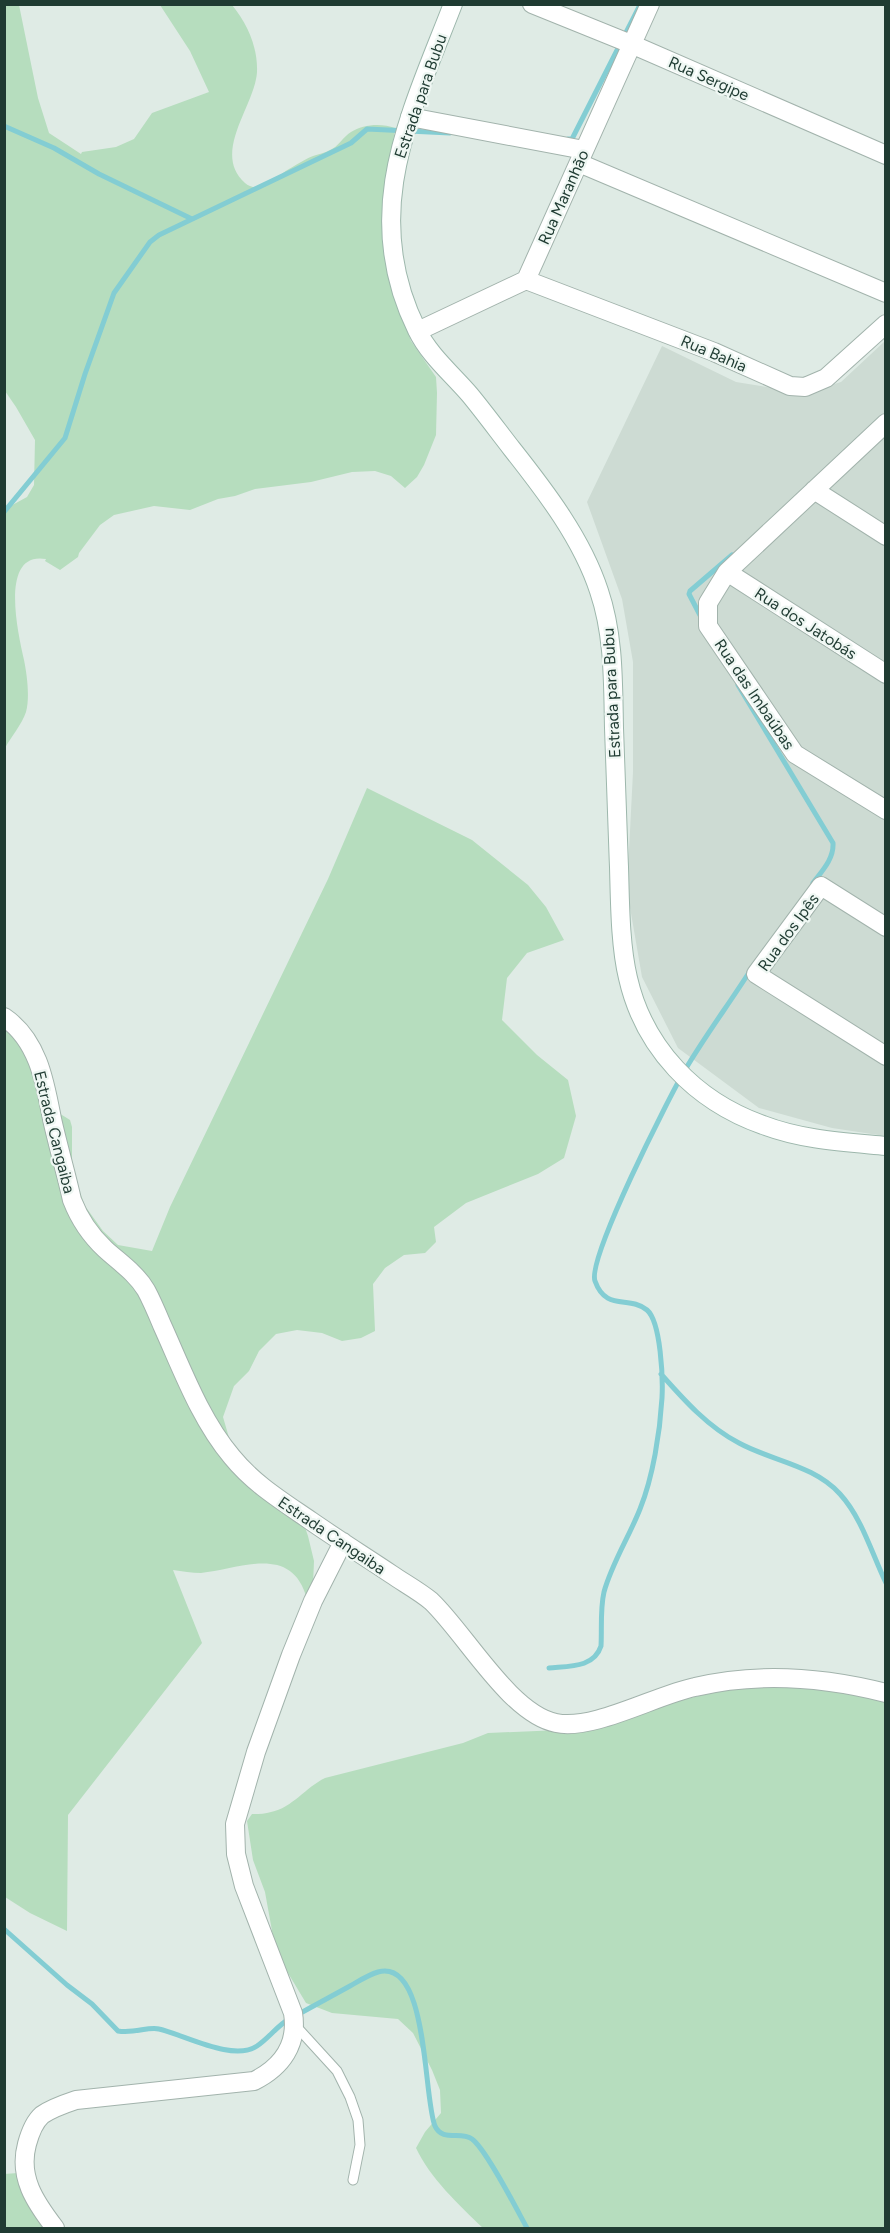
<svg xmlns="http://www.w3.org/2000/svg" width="890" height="2233" font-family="Figtree,sans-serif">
<rect width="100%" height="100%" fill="#dfebe5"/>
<path fill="#cddbd3" d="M885 341V1136L832 1128 759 1108 678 1048 642 977 627 890 633 772V662L622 599 587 502 662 346 736 382 805 393 841 382Z"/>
<path fill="#b6ddbe" d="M5 5H19L38 98 49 133 81 154 82 152 116 147 134 139 152 113 209 92 190 51 160 5H232C247 23 258 47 257 72 255 106 211 153 245 183 249 187 256 188 262 187 272 184 280 174 289 169 296 165 305 159 313 156 318 154 325 153 330 150 338 147 343 137 351 132 363 124 382 123 395 128L385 203 405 325 411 341 436 377 437 393 436 435 424 465 417 477 405 488 391 476 375 471 352 472 311 482 255 489 235 496 218 499 190 510 154 506 114 515 100 525 79 553 78 557 60 570 45 561 46 559C0 551 17 629 24 660 27 675 30 697 26 712 22 724 11 737 5 748V509L27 497 34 485 35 440 16 407 5 391Z
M367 788 472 840 528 885 546 907 564 940 527 953 507 978 502 1020 537 1055 568 1080 576 1116 564 1158 538 1174 466 1203 434 1227 436 1242 425 1253 404 1255 385 1268 373 1284 375 1331 361 1338 342 1341 322 1333 297 1330 276 1334 259 1351 249 1371 234 1386 223 1417 232 1448 298 1507 308 1536 314 1561 313 1585 307 1599C292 1543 240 1569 201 1573 192 1573 182 1571 173 1570L202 1643 68 1815 67 1931 30 1913 5 1897 4 1016 15 1028 54 1110 70 1120 72 1127V1171L85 1206 103 1231 118 1245 152 1251 170 1207 328 879Z
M754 1684 803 1685 885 1700V2228H483C459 2205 430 2178 416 2148L425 2132 441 2113 440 2090 432 2070 413 2033 398 2019 332 2013 306 2003 276 1953 265 1892 253 1860 247 1821 252 1814C258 1814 265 1814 271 1812 292 1808 306 1787 325 1778L463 1743 488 1733 560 1730 723 1690Z
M18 2173 49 2228H5L4 2174Z"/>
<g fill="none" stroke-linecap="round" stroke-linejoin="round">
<path stroke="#83cdd3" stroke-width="5" d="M4 126 54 148 99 174 192 219
M568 139H572L639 7
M4 512 65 438 85 374 114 293 150 242 159 235 351 143 367 129 450 133
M702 619 689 594 690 591 732 555
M738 685 833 843C834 859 822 871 813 883
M661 1374C684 1400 708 1427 739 1443 772 1461 814 1465 840 1494 862 1518 872 1554 886 1583
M549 1668C569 1666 594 1668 601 1646 602 1629 600 1609 604 1592 612 1563 629 1537 640 1509 653 1477 660 1432 662 1398 663 1379 661 1322 647 1310 629 1295 606 1312 595 1281 587 1259 669 1097 685 1070 705 1036 729 1004 750 971
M4 1929 67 1985 92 2004 118 2031C134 2034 149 2026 159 2029 185 2035 233 2062 257 2046 269 2038 277 2026 289 2019
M297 2015C315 2005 332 1996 350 1986 359 1981 368 1975 378 1972 429 1958 423 2097 435 2126 442 2142 461 2131 472 2139 486 2149 517 2210 527 2228"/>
<g stroke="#a2b3ac" stroke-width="11">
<path id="lane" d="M295 2025 337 2071 350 2097 358 2120 360 2145 353 2180"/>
</g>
<g stroke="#a2b3ac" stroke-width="20">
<path id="street" d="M532 4 631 44 886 155
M410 117 584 150
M579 163 886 293
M526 280 714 352 790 386 805 387 826 378 886 324
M418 331 526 280 650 4
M886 423 727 572 708 603V626L795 754 886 810
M814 490 886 536
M727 572 886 674
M886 927 821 886 756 974 886 1056
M4 1017C38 1040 45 1082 52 1119 58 1146 66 1173 72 1200 79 1218 90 1235 105 1249 119 1262 136 1273 146 1290 152 1301 157 1313 162 1325 182 1369 200 1419 232 1457 254 1484 282 1501 311 1521 337 1539 364 1556 391 1574 404 1583 419 1591 431 1601 465 1633 510 1714 556 1723 593 1731 656 1695 695 1687 758 1672 823 1677 886 1693
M55 2228C35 2202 18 2177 27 2144 30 2133 34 2122 42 2115 52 2108 64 2104 76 2100L254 2081C282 2067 298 2044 293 2013L244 1886 236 1854 235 1824 256 1752 291 1655 313 1601 343 1542"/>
</g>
<g stroke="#9db7ac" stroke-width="20">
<path id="secondary" d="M453 4C410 115 359 213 417 330 429 355 452 374 470 395 484 412 498 431 512 449 546 492 582 539 599 591 614 635 613 682 614 728 616 775 617 821 619 867 620 901 620 945 628 978 644 1048 695 1101 763 1125 802 1140 844 1142 886 1146"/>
</g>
<use href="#lane" stroke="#fff" stroke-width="9"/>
<use href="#street" stroke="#fff" stroke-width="18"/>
<use href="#secondary" stroke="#fff" stroke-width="18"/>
</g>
<g text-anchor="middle" stroke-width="4.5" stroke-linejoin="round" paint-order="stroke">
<g font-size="16" fill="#1f3b32" stroke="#eff7f3">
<text transform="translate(709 78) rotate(24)" y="6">Rua Sergipe</text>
<text transform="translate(420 96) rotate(-71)" y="6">Estrada para Bubu</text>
<text transform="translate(563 197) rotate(-66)" y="6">Rua Maranhão</text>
<text transform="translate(714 353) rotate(23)" y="6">Rua Bahia</text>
<text transform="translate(806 623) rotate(33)" y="6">Rua dos Jatobás</text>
<text transform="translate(611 693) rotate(-93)" y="6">Estrada para Bubu</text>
<text transform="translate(755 694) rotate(56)" y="6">Rua das Imbaúbas</text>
<text transform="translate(788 932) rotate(-54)" y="6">Rua dos Ipês</text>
<text transform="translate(55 1132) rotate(76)" y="6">Estrada Cangaiba</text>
<text transform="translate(332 1535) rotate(34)" y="6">Estrada Cangaiba</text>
</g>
</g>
<rect width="890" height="2233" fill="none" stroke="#1f3b32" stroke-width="12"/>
</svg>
